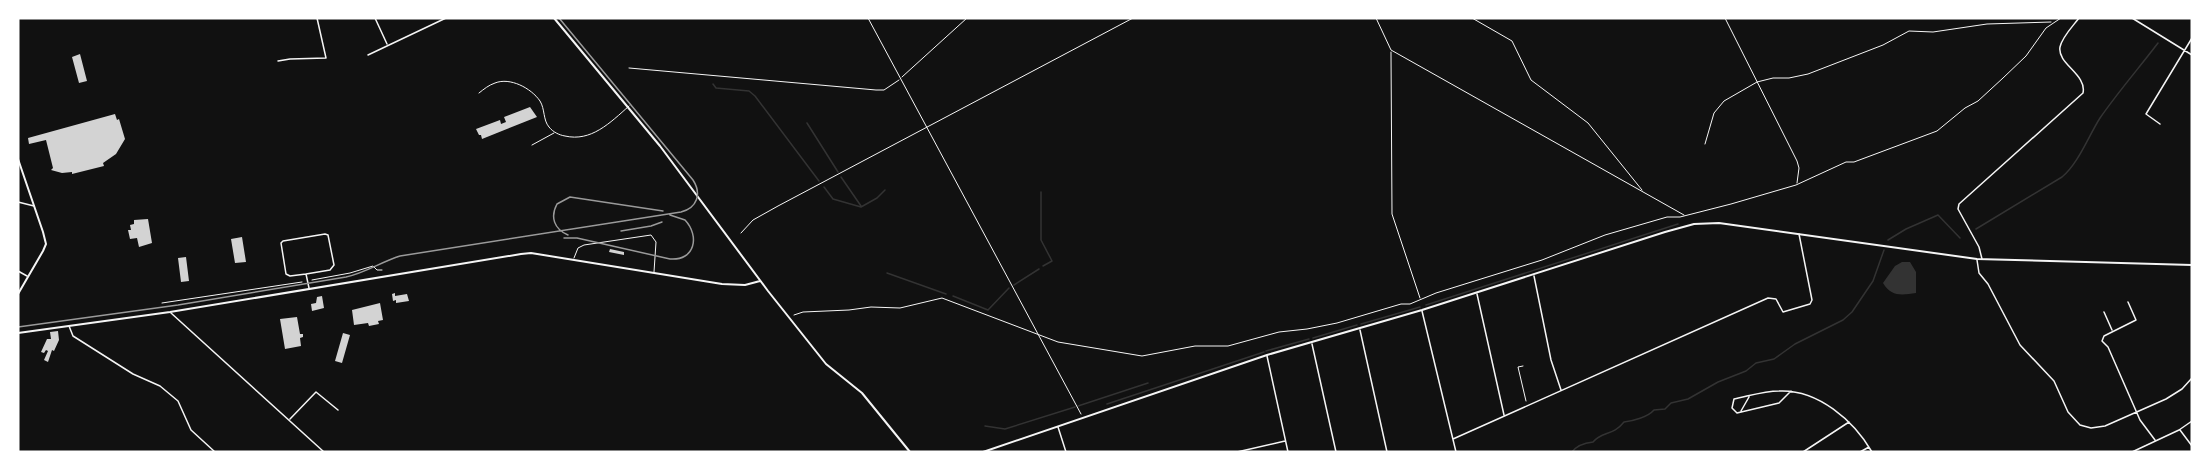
<svg xmlns="http://www.w3.org/2000/svg" width="2210" height="470" font-family="'Fira Sans Condensed',sans-serif">
<rect width="100%" height="100%" fill="#111"/>
<path fill="#333" d="M1902 262H1910L1916 272V293C1902 295 1891 297 1883 283L1895 266Z"/>
<g fill="none" stroke-linecap="round" stroke-linejoin="round">
<path stroke="#333" stroke-width="1.5" d="M713 84 716 88 749 91 755 96 819 181
M807 123 838 172
M841 177 861 206
M824 187 833 199 861 207 877 198 885 190
M1041 192V240L1052 261 1043 266
M1976 229 2062 177C2078 164 2088 137 2100 118 2118 92 2139 68 2158 43
M1888 240 1906 229 1938 215 1960 238
M887 273 946 294
M1014 285 1039 269
M953 296 988 310 1009 288
M1426 305 1678 224
M1361 324 1420 307
M1313 338 1357 325
M1266 351 1309 339
M1107 404 1264 352
M1078 406 1148 383
M985 426 1005 429 1075 407
M1572 452C1577 445 1584 443 1593 442 1602 431 1613 436 1624 422 1633 421 1648 417 1654 410L1665 409 1671 403 1688 399 1718 382 1746 371 1756 363 1774 359 1795 344 1843 320 1852 312 1873 281 1884 250"/>
</g>
<path fill="#d3d3d3" d="M80 54 87 81 79 83 72 57Z
M530 107 537 117 482 139 481 135H479L476 129 500 120 501 124 506 122 504 117Z
M115 114 117 120 119 119 125 139 116 154 103 163 104 166 72 174V172L62 173 51 170 53 168 46 140 29 144 28 138Z
M148 219 152 243 139 247 137 238 130 239 128 230H131L130 225 134 224V220Z
M242 237 246 262 235 263 231 239Z
M610 249 624 252V255L609 252Z
M186 257 189 281 181 282 178 258Z
M395 293V296L407 294 409 301 396 303V300L393 301 392 294Z
M322 296 324 308 312 311 311 304 316 303 317 297Z
M380 303 383 320 378 321 379 324 369 326 368 323 354 325 352 310Z
M297 317 300 334H303V337L300 338 301 346 285 349 280 319Z
M58 331 59 340 54 351 52 350 48 362 44 360 48 351 46 350 44 353 41 352 47 339H51L50 332Z
M343 333 350 335 342 363 335 361Z"/>
<g fill="none" stroke-linecap="round" stroke-linejoin="round">
<path stroke="#f5f5f5" stroke-width="1" d="M868 18 1081 414
M1376 18 1391 50 1684 215
M1472 18 1512 41 1531 80 1588 123 1642 190
M1725 18 1797 161 1799 168 1797 183
M1391 52 1392 214 1420 298
M629 68 876 90H884L899 80
M902 77 967 18
M1705 144 1714 113 1724 101 1757 82 1773 78H1789L1808 74 1883 45 1909 31 1933 32 1987 24 2051 22
M741 233 753 220 778 206 1133 18
M312 280 350 273 373 266 377 270H382
M162 303 302 282
M794 315 803 312 849 310 871 307 900 308 942 298 1058 342 1142 356 1195 346H1228L1279 332 1307 329 1337 323 1401 304H1410L1436 293 1542 260 1605 235 1667 217H1680L1731 204 1796 185 1846 162H1854L1937 131 1965 108 1978 101 2003 78 2026 56 2046 28 2061 18
M1523 366 1518 367 1526 401"/>
<path stroke="#f5f5f5" stroke-width="1" d="M479 93C484 89 489 85 495 83 510 77 531 88 540 101 545 109 543 120 549 127 553 132 559 135 565 136 591 142 610 123 629 106
M532 145 554 133
M574 258 578 248 584 245 651 235 656 242 654 272"/>
<path stroke="#f5f5f5" stroke-width="1.5" d="M375 18 387 44
M2132 18 2192 55
M368 55 446 18
M278 61 290 59 326 58 317 18
M2160 124 2146 114 2192 38
M18 202 34 206
M1982 259 1979 247 1958 209 1959 204 2083 93C2087 74 2057 64 2060 47 2062 37 2073 26 2079 18
M1977 260 1979 273 1988 284 2020 345 2054 381 2068 412 2080 425 2091 428 2105 426 2166 399 2182 389 2192 378
M18 271 27 276
M306 274 290 276 286 274 281 243 283 241 325 234 328 235 334 265 330 270 306 274 309 288
M1534 276 1551 360 1561 390
M1477 294 1504 415
M2128 302 2136 320 2104 336 2102 341 2108 347 2140 420 2155 440
M1422 311 1456 452
M2104 312 2112 330
M171 313 324 452
M69 326 73 336 133 374 160 386 178 401 191 430 215 452
M1360 330 1387 452
M1312 344 1336 452
M1267 356 1288 452
M1791 391 1779 403 1737 413 1732 408 1734 399C1749 396 1764 391 1779 391 1818 389 1854 421 1872 452
M1741 411 1749 397
M290 419 316 392 338 410
M1058 427 1066 452
M2180 430 2192 446
M1453 439 1768 298 1776 299 1783 312 1810 304 1812 300 1799 234
M1237 452 1285 441
M1803 452 1849 422
M1860 452 1869 447
M2132 452 2179 430 2192 421"/>
<path stroke="#f5f5f5" stroke-width="2" d="M18 159 43 232 46 244 43 251 18 294"/>
<path stroke="#f5f5f5" stroke-width="2" d="M554 18 660 146 768 291 826 364 862 393 910 452
M18 333 170 312 521 254 531 253 722 284 745 285 760 281
M983 452 1267 355 1422 310 1665 232 1694 224 1719 223 1977 259 2192 265"/>
<path stroke="#9a9a9a" stroke-width="1.5" d="M621 231 651 226 662 222
M568 235C554 229 550 217 557 204L570 197 663 211
M564 238H577L670 259C695 261 700 236 685 220L670 215
M18 327 178 305 346 277C365 273 381 262 400 256L681 212C697 208 702 194 693 180L559 18"/>
</g>
<rect width="2210" height="470" fill="none" stroke="#ffffff" stroke-width="39"/>
</svg>
